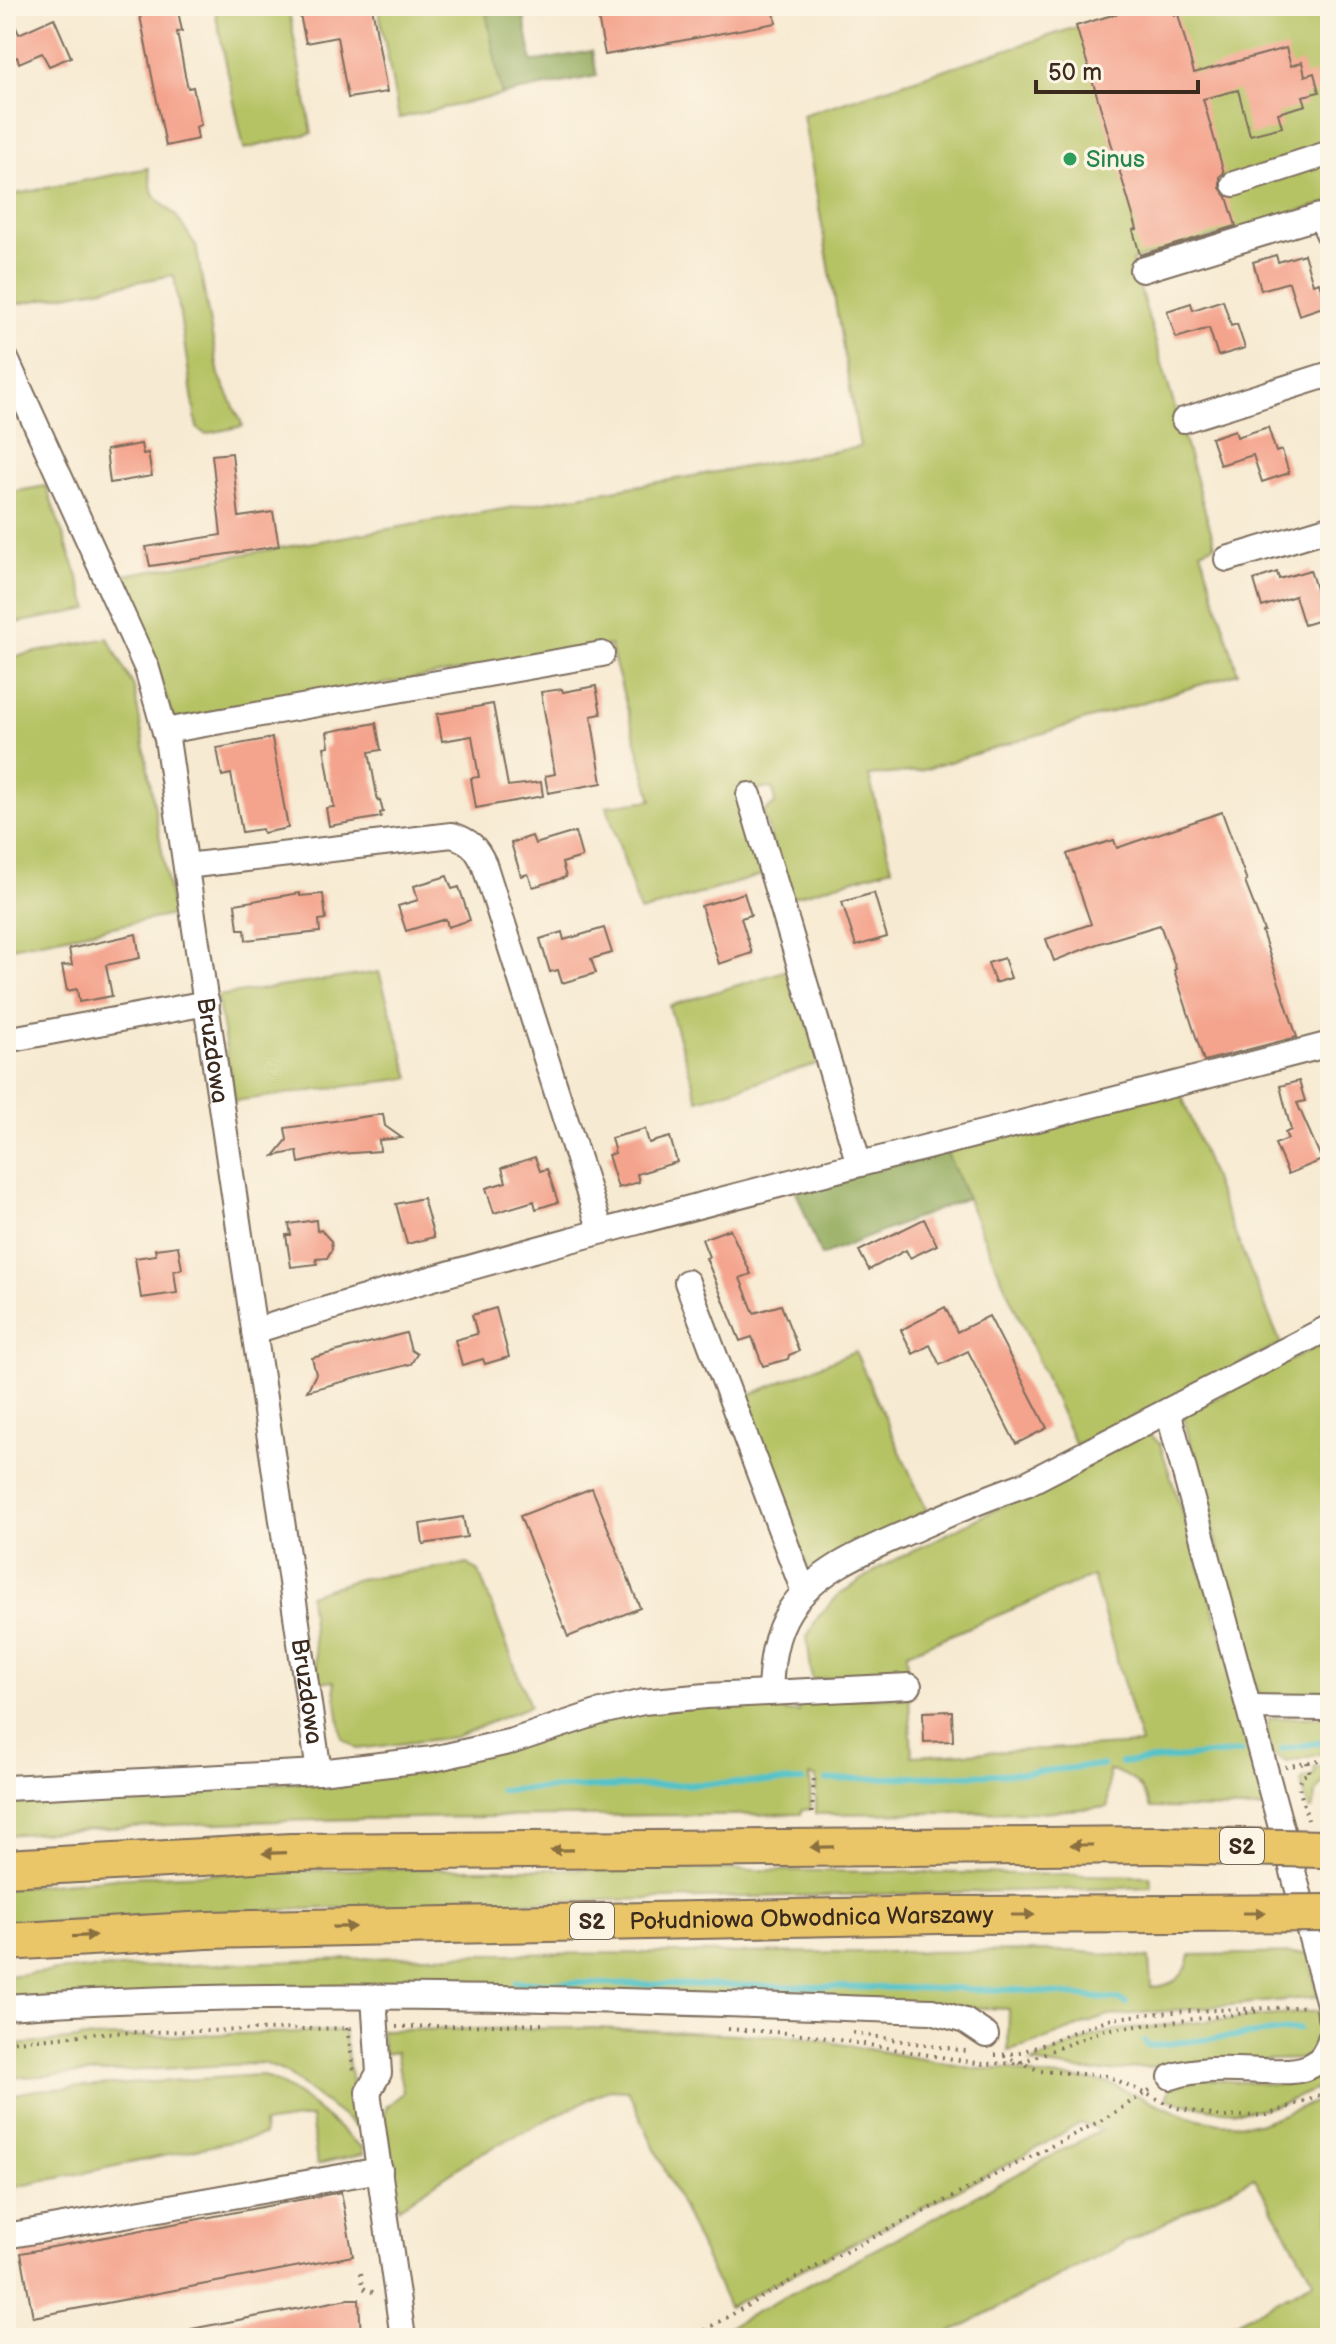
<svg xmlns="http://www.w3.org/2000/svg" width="1336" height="2344" font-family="'Balsamiq Sans',sans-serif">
<rect width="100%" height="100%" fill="#fcf5e5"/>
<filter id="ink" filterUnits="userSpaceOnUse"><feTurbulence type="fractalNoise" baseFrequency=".0125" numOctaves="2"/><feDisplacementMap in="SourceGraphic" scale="16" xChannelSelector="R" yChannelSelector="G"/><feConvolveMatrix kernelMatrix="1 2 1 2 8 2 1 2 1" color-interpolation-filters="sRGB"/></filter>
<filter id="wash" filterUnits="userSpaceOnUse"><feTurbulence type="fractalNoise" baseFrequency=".006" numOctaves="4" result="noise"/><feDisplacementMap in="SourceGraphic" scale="32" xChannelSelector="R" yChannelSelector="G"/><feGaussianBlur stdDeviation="1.8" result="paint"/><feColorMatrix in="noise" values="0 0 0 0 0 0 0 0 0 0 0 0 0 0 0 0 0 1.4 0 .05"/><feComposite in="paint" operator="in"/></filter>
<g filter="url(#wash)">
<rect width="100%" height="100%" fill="#f7ead2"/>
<path fill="#b6c365" stroke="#787642" stroke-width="2" d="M214 6H288L312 133 244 149Z
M378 6H485L502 95 399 118Z
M1142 6H1330V202L1132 261 1215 545 1201 551 1238 673 920 771 869 776 892 868 789 898 763 812 775 804 773 788 737 791 762 875 640 912 607 806 652 800 610 645 174 720 124 575 860 447 803 115Z
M148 168 153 195 176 216 196 246 219 375 243 426 205 434 197 428 174 275 6 306V196Z
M46 486 89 609 6 625V493Z
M108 638 134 687 173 915 6 948V658Z
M791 969 820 1063 698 1100 669 1006Z
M379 972 410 1078 235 1101 217 996Z
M1180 1091 1222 1203 1281 1344 1075 1445 945 1149Z
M1330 1340V1702L1283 1701 1259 1695 1249 1666 1183 1415Z
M855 1351 927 1511 809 1570 742 1398Z
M1148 1433 1160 1444 1231 1664 1250 1749 1249 1758 1270 1809 1151 1808C1142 1787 1133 1774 1109 1771L1108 1807 1041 1812 816 1814V1777L810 1776 811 1809 802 1810 801 1814C536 1817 271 1815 6 1835V1797L302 1782 631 1714 678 1708 785 1702V1712H799V1700L909 1697 912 1756 1141 1744 1093 1576 907 1653 908 1676 812 1679 807 1637 818 1617 839 1595 881 1567Z
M468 1564 479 1572 530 1706 455 1737 357 1749 342 1738 334 1681 318 1683 309 1595 358 1579Z
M1330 1717V1752L1287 1762 1271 1753 1267 1731 1269 1718Z
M1330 1765V1774L1317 1790 1312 1810H1309L1301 1782 1303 1779 1315 1774 1314 1768Z
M362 1869H687L1150 1876 1152 1887C770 1900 387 1898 6 1925V1888L127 1877Z
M1072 1951 1149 1958 1151 1987C1173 1986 1186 1977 1190 1955L1309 1953 1318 1997 1109 2016C1074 2026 1042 2044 1008 2051L1009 2009 676 1995 6 2000V1976L68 1970 478 1954Z
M1318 2011C1320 2028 1318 2049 1303 2059L1199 2062 1095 2072 1031 2063 1094 2036 1118 2030Z
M593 2028 802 2037 977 2069H1012L1036 2076 1089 2080 1107 2083 1189 2117 1220 2123 1258 2124 1330 2096V2338H1206L1314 2281 1254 2177 939 2338H707L1101 2130 1081 2123 1008 2164 728 2307 628 2090 609 2089 477 2155 399 2207 382 2119 387 2106 403 2093 396 2052 384 2054 381 2030Z
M344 2031 359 2129 285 2072 263 2063 6 2078V2046L88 2038Z
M1330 2073V2084C1310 2091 1291 2101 1270 2107 1237 2116 1203 2108 1170 2100L1167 2096 1170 2087 1204 2079 1286 2085 1327 2076Z
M260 2075C295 2085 333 2125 362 2148L363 2154 317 2164 311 2117 263 2124 264 2135 6 2189V2103L11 2095 36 2090Z"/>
<path fill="#90a95a" stroke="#666a3c" stroke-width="2" d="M485 6H522L532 62 592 51 597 76 502 95Z
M945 1149 967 1198 821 1256 794 1186Z"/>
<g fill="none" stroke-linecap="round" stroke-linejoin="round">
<path stroke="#53c2c8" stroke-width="6" d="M1282 1749 1330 1741
M1121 1763 1241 1752
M827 1780 1022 1773 1103 1765
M500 1790 803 1781
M516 1982 1019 1990 1121 2000 1126 2003
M1144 2041 1149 2046 1299 2029"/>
</g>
<g id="blocks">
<path fill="#f4a38c" d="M6 6 19 34 54 18 71 57 49 66 42 53 19 63 17 57 6 62Z
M138 6H177L182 31 177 32 185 75 188 88 193 87 201 125 196 127 198 139 166 146Z
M298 6H372L387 92 348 98 337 37 306 43Z
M596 6H773L776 23 605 55Z
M1142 6H1172L1174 15 1178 14 1194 73 1286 48 1291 66 1302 62 1305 76 1314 73 1319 92 1303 96 1306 105 1278 113 1282 127 1250 135 1238 90 1203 99 1224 173 1220 176V188L1227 197 1236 226 1140 255 1133 230 1137 229 1076 26Z
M1304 254 1313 284 1319 282 1326 306 1299 315 1289 282 1261 290 1253 262 1276 255 1278 262Z
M1223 300 1231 326 1237 324 1245 348 1218 356 1209 328 1176 338 1167 311 1191 303 1193 310Z
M1268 427 1276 452 1282 450 1289 473 1262 482 1253 455 1220 465 1211 438 1235 430 1237 437Z
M141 444 143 454 148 453 152 476 110 483 106 450Z
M232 453 239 517 273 512 279 546 150 566 146 547 221 535 212 455Z
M1310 570 1318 595 1324 592 1330 617 1304 625 1295 596 1262 607 1254 580 1277 572 1279 579Z
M596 686 601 714 591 716 602 783 548 793 545 776 555 774 541 692 562 689 563 692Z
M493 704 508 786 541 782 543 796 476 808 471 778 479 777 472 736 442 741 437 714Z
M376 723 381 750 369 752 378 801 380 800 383 812 380 813 381 817 329 826 326 808 334 807 324 747 329 746 327 732Z
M272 738 288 828 263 833 262 829 242 832 231 774 222 776 217 748Z
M1222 812 1247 881 1245 882 1264 931 1262 932 1297 1037 1204 1061 1174 970 1176 969 1160 925 1097 944 1054 961 1046 939 1091 924 1067 854 1114 840 1117 848Z
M575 832 582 857 562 863 566 877 533 887 528 874 521 876 511 843 532 836 535 844Z
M447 876 452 889 459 887 470 920 448 927 446 919 406 931 398 906 418 900 414 886Z
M300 893V896L323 894 326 919 319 920 320 932 246 940 245 929H238L235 904Z
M744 893 751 915 741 918 752 953 719 964 701 906Z
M874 893 887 937 856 946 842 902Z
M604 928 612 953 591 959 596 973 562 983 558 970 550 972 540 939 562 932 564 940Z
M136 934 140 958 106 965 112 996 79 1002 77 989 67 991 62 966 72 965 69 949Z
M1004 958 1011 978 995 983 988 963Z
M1299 1081 1305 1101 1297 1103 1322 1160 1288 1174 1275 1144 1288 1139 1285 1133 1291 1130 1280 1086Z
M383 1114 385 1126 402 1138 379 1140 380 1151 339 1154 299 1163 297 1151 274 1156 287 1140 285 1128Z
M645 1129 649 1143 670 1137 677 1162 637 1174 639 1182 618 1188 608 1155 615 1153 611 1138Z
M535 1157 540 1171 547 1169 558 1202 536 1209 534 1201 494 1213 486 1188 506 1182 502 1168Z
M423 1198 434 1237 407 1244 396 1204Z
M924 1219 937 1245 910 1258 906 1250 869 1270 859 1251Z
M316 1220 317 1231 321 1230 331 1241 332 1249 327 1258 316 1259 317 1264 291 1267 286 1235H291L289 1224Z
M730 1229 751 1274 740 1278 754 1313 781 1305 799 1351 789 1355 788 1359 763 1366 752 1337 740 1341 706 1258 709 1257 702 1239Z
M178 1246 182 1269 174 1271 177 1293 141 1298 135 1258 156 1255 155 1249Z
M945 1307 957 1332 989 1316 1047 1428 1016 1444 968 1351 940 1365 930 1345 913 1354 901 1330Z
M496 1308 509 1357 485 1364 483 1359 462 1365 455 1340 477 1334 472 1315Z
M406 1333 411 1350 417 1354 411 1364 307 1391 316 1374 312 1358Z
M592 1488 640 1608 568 1637 520 1516Z
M463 1517 467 1537 423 1544 420 1524Z
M952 1711 953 1741 924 1742 923 1712Z
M341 2192 353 2256 33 2317 21 2253Z
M348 2299H359L361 2338H191V2329Z"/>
</g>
</g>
<g filter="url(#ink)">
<use href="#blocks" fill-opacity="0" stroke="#7d6d5d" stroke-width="2"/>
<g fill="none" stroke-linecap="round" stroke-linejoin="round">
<g stroke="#7d6d5d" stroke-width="28">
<g id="minor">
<path d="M1234 184 1330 153"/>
<path d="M1142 270 1320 216 1330 237"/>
<path id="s1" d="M6 359 147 669 167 739 319 1772"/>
<path d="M1184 420 1330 374"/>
<path d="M1227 559 1330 528"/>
<path d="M165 731 602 654"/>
<path d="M749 795 859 1164"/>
<path d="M186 866 452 835C470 841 476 847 484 864L601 1231"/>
<path d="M6 1040 207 1003"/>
<path d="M687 1282 804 1592"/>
<path d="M254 1331C609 1222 971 1138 1330 1044"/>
<path d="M1168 1411 1329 2004 1330 2017"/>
<path d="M770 1693C771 1664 774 1635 790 1610 818 1567 872 1548 917 1528 953 1512 989 1497 1026 1484L1330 1327"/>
<path d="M1249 1707 1330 1708"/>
<path d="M6 1788 319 1772 433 1759 513 1741 597 1713 643 1702 706 1696 909 1686"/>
<path d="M374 1997 379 2073 368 2092 403 2338"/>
<path d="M6 2007C314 1986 624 2001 932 2011L965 2021 986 2035"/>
<path d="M1171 2077C1201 2067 1233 2070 1265 2071 1279 2071 1295 2073 1308 2067 1321 2062 1327 2052 1330 2039"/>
<path d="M6 2236 380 2170"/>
</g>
</g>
<g stroke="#7d6d5d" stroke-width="40">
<g id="highway">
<path d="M6 1868 291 1852 1160 1845"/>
<path id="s2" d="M6 1942 207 1930 940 1915 1178 1914"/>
</g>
</g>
<path stroke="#7d6d5d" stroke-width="4" stroke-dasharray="2 6" stroke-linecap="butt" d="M1307 1762 1310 1773 1302 1776 1299 1787 1308 1820
M1285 1767 1330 1758
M812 1813 814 1776
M396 2027 547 2024
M347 2028 354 2071
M728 2029 803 2034 983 2064 1019 2063 1105 2030 1261 2011
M853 2033 971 2052
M6 2042 100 2033 355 2028
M995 2055C1035 2056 1078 2024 1118 2018 1181 2008 1245 2011 1308 2006
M1004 2056 1041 2071 1108 2076 1177 2108 1223 2117 1267 2115 1330 2091
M361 2273 363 2288 375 2293
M691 2338 804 2273 1104 2119 1153 2088"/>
<use href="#minor" stroke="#fff" stroke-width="24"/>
<use href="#highway" stroke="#ebc669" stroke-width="36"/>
<g stroke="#7d6d5d" stroke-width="40" stroke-linecap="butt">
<path id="highway-bridge" d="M1160 1845 1323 1849
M1178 1914 1330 1913"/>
</g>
<use href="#highway-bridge" stroke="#ebc669" stroke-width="36"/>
</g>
<defs><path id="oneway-solid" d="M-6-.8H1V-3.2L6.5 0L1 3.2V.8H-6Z" transform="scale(2)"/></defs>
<g fill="#8a7040">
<use href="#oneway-solid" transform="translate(1082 1845) rotate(180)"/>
<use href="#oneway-solid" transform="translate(822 1847) rotate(179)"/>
<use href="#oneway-solid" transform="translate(562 1850) rotate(179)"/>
<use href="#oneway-solid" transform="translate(274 1853) rotate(178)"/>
<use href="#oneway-solid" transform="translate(1254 1913)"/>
<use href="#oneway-solid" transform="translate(1023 1915)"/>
<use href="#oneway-solid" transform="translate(344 1927) rotate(-1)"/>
<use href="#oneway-solid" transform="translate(84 1936) rotate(-3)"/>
</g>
</g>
<circle fill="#2e9e5b" stroke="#fcf5e5" stroke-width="3" cx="1070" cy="159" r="8"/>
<g text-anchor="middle" stroke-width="7" stroke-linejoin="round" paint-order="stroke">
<g fill="#fcf5e5" stroke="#75675a" stroke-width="2">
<rect x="1220" y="1828" width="44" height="36" rx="6"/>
<rect x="570" y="1903" width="44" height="36" rx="6"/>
</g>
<g font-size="22" font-weight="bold" fill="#3b2a1e">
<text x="1242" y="1854">S2</text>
<text x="592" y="1929">S2</text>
</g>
<g font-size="24" fill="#27864d" stroke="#fcf5e5" text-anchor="start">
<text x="1086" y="167">Sinus</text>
</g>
<g font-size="24" fill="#3b2a1e" stroke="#fcf5e5">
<text dy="8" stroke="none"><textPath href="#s1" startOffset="728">Bruzdowa</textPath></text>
<text dy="8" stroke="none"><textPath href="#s1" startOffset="1376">Bruzdowa</textPath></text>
<text dy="8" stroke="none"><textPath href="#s2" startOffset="806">Południowa Obwodnica Warszawy</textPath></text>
</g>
</g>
<rect width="1336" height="2344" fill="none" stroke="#fcf5e5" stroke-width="32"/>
<path d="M1036 80v12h162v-12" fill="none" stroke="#3b2a1e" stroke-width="4"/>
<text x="1048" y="80" font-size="24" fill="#3b2a1e" stroke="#fcf5e5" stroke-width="6" paint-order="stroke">50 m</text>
</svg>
